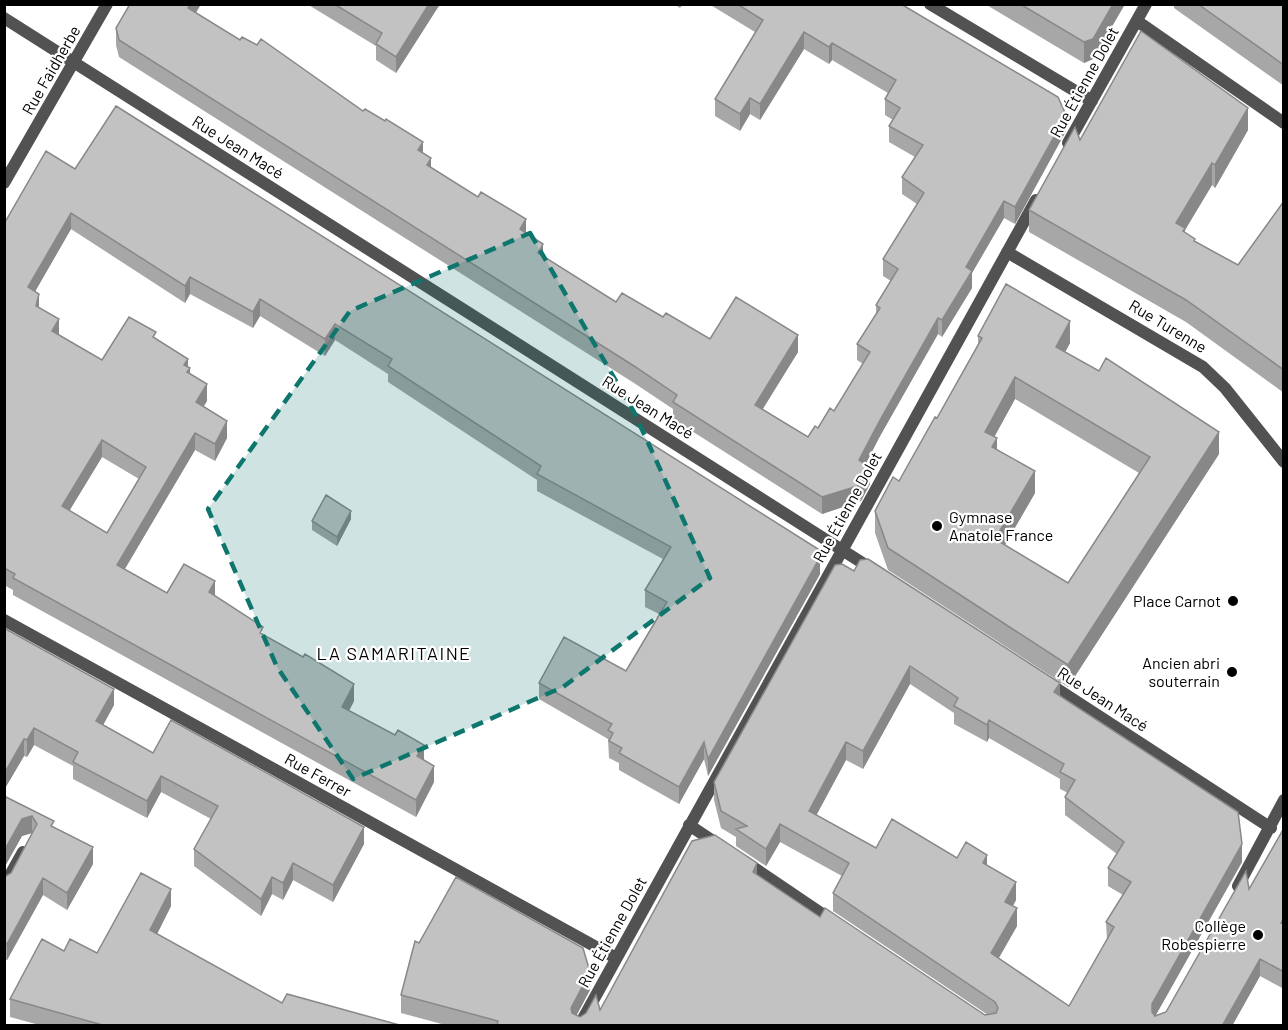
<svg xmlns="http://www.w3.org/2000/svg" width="1288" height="1030" font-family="Barlow,sans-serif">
<rect width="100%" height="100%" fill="#fff"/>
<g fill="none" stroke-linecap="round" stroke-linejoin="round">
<path stroke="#525252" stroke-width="12" d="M4 886 23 852"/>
<path stroke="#525252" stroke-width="12" d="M930 4 1092 101
M4 18 872 569
M1137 21 1284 123
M1068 143 1146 4
M4 183 107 4
M1007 252 1203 367 1225 388 1284 462
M4 620 616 958
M1048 683 1271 828
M689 825 719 845
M744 861 834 922
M1238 886 1284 800
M579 1026 1036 200"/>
</g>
<path fill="#a7a7a7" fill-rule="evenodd" d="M130 4H201L196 13 240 40 363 111 423 153 431 167 526 233 543 256 616 302 663 317 710 339 798 352 763 409 808 437 834 411 863 364 857 360V344L876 314V305L891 281 883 276V259L917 204 902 194V177L915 157 889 142V126L893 120 885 115V99L888 93 832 60 829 64 804 49 760 120 750 114 740 131 715 116V99L755 32 709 4H901L1066 131 1015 224 1004 218 972 273V288L942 337 938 334 880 436 865 465 870 484 861 501 822 514 673 419V409L634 383 119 57 116 45V28Z
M307 4H440L396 73 376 60V46Z
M674 4H683L680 8Z
M985 4H1125L1093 59 1084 63Z
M1174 4H1284V86L1174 8Z
M1248 130 1215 188 1212 185 1185 230V233L1195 241 1238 265 1284 201V393L1186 322 1029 232V210L1080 140Z
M75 169 820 574 708 776 704 759 679 804 619 770V763L609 758 608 739 539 699V683L626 671 659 614 645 607V590L663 559 537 491V480L388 382V374L335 340 325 356 260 316 253 328 190 294 185 303 71 229 35 291 39 307 59 335 102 360 156 339 188 366 190 374 207 401 203 407 227 438 215 461 195 450 125 569 167 593 215 596 263 634 354 701 349 711 424 760 434 782 416 817 13 595V590L4 585V224ZM102 457 139 479 107 533 69 511Z
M978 336 1070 343 1065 352 1219 454 1068 687 888 570 875 533V511L899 481 937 418 978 344ZM1015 399 1139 473 1068 583 1005 545 1035 493 997 450 994 437Z
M351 519 337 546 312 530V521Z
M835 565 1060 696 1242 862 1155 1016 1166 1012 1249 889 1284 828V989L1260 976 1232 1026H449L401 1013V995L590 990 576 1015 580 1017 600 1010 757 875 820 917 985 1015H988L833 911V893L842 876 780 842 766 866 736 846V837L721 828 714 800V782ZM910 684 954 713V724L987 742 989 738 1060 779V789L1068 793 1065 797V815L1117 854 1108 868V886L1123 895 1106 922 1107 940 1069 1006 999 958 1017 926 1013 906 1016 900 987 865 957 858 876 848 816 815 846 760 863 769Z
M4 628 114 705 103 725 153 753 364 844 333 902 293 880 283 900 272 894 261 916 194 866V849L211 819 161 792 147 818 73 779V766L34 745 27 757 24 756 4 790Z
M4 796 54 827 93 864 67 910 43 895 7 960H4V877L11 873 32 833 22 836 4 868Z
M171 906 157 934 282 1003 403 1026H43L10 1017V999L64 951 97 953Z"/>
<path fill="#888" d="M190 4H201L188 25V8Z
M429 4H440L396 73V57Z
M1113 4H1125L1093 59 1084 63V42Z
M804 32V49L760 120V104Z
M832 43V60L829 64V47Z
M750 98V114L740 131V114Z
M1248 108V130L1215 188V165Z
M1066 115V131L1015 224V207Z
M423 142V158L418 150Z
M431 158V175L427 165Z
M1212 163V185L1185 230V251L1176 223Z
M1004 201V218L972 273V288L942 337V320L966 267Z
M71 213V229L28 304V287Z
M526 219V236L520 229Z
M543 244V261L538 253Z
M190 277V294L185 303V286Z
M39 294V310L36 306Z
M260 299V316L253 328V312Z
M938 318V334L880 436 859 477V460L880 420Z
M59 319V336L52 331Z
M1070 321V343L1056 369V347Z
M335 324V340L325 356V339Z
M798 335V352L755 421V405Z
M188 359V371L190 368V384L184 365Z
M1015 377V399L985 454V432Z
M207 384V401L196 419V402Z
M227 421V438L215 461V444Z
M1219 432V454L1068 687V665Z
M195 433V450L117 582V565Z
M997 438V460L992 447Z
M102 440V457L62 523V506Z
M870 468V484L861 501 822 514V497Z
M1035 471V493L995 562V539Z
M351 511V519L337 546V537Z
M820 557V574L708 776V759Z
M215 581V598L209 592Z
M910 666V684L863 769V751Z
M1060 683V701L1054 692Z
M354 684V701L342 724V707Z
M114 689V705L96 738V721Z
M989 720V738L987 742V725Z
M34 728V745L27 757V740Z
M24 739V756L4 790V774Z
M704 742V759L679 804V787Z
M846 742V760L809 829V811Z
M424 745V762L417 756Z
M434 766V782L416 817V800Z
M161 776V792L147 818V801Z
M32 816V833L22 836 4 868V851L22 819Z
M780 824V842L766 866V849Z
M364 827V844L333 902V885Z
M1242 844V862L1152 1022V1004Z
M93 847V864L67 910V893Z
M987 855V872L983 863Z
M293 863V880L283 900V883Z
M757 863V881L753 872Z
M272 877V894L261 916V899Z
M43 878V895L7 960V944Z
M1016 882V900L1005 919V902Z
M171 889V906L150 948V930Z
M1017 908V926L991 971V953Z
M1260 959V976L1232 1026H1222Z
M590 972V990L571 1026V1008Z"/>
<path fill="#c2c2c2" stroke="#888" stroke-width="1.5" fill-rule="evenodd" d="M130 4H190L188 8 240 40 242 37 257 45 261 39 363 111 365 109 385 121 386 119 423 142 418 150 431 158 427 165 478 197 481 192 526 219 520 229 543 244 538 253 616 302 622 293 663 317 666 313 710 339 736 297 798 335 755 405 808 437 815 426 818 428 830 408 834 411 870 352 857 344 880 308 876 305 898 269 883 259 924 193 902 177 923 145 889 126 900 108 885 99 896 80 832 43 829 47 804 32 760 104 750 98 740 114 715 99 763 20 737 4H901L1058 97 1066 115 1015 207 1004 201 966 267 972 271 942 320 938 318 880 420 859 460 870 468 861 485 822 497 673 402 677 395 634 366 119 40 116 28Z
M334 4H429L396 57 376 44 382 33Z
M1020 4H1113L1093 39 1084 42Z
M1198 4H1284V65Z
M1141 31 1248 108 1215 165 1212 163 1176 223 1185 228 1183 231 1195 239 1194 241 1238 265 1284 201V370L1186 300 1029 210 1075 127 1080 140Z
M116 106 818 549 820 557 708 759 704 742 679 787 619 753 622 748 609 741 613 733 608 730 612 724 539 683 564 637 626 671 667 602 645 590 671 547 537 474 541 466 388 366 392 359 335 324 325 339 260 299 253 312 190 277 185 286 71 213 28 287 39 294 36 306 59 319 52 331 102 360 129 317 156 332 153 337 188 359 184 365 190 368 187 372 207 384 196 402 227 421 215 444 195 433 117 565 167 593 184 564 215 581 209 592 263 627 260 633 303 657 305 654 354 684 342 707 395 735 398 730 424 745 417 756 434 766 416 800 13 578 15 574 4 568V224L46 151 75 169ZM102 440 146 467 107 533 62 506Z
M1006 284 1070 321 1056 347 1099 371 1106 358 1219 432 1068 665 888 548 875 511 893 477 899 481 935 417 937 418 982 338 978 336ZM1015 377 1150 457 1068 583 995 539 1035 471 992 447 997 438 985 432Z
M326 495 351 511 337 537 312 521Z
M868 559 1060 683 1054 692 1238 812 1242 844 1152 1004V1012L1155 1016 1166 1012 1246 871 1249 889 1284 828V918L1281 923 1284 924V972L1260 959 1222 1026H497L498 1021 401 995 415 941 419 943 456 877 583 948 590 972 571 1008 572 1013 580 1017 586 1013 596 995 600 1010 692 841 715 835 757 863 753 872 820 917 825 908 985 1015 996 1013 998 1008 995 1002 833 893 849 863 780 824 766 849 736 829 747 826 721 811 714 782 835 565 842 564 854 571 860 560ZM910 666 958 698 954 706 987 725 989 720 1064 764 1060 772 1075 780 1065 797 1124 842 1108 868 1131 882 1106 922 1114 927 1069 1006 991 953 1017 908 1005 902 1016 882 983 863 987 855 966 842 957 858 892 819 876 848 809 811 846 742 863 751Z
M4 628 114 689 96 721 153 753 171 720 364 827 333 885 293 863 283 883 272 877 261 899 194 849 218 806 161 776 147 801 73 762 78 752 34 728 27 740 24 739 4 774Z
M4 796 54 821 51 826 93 847 67 893 43 878 7 944 4 943V877L11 873 37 824 32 816 22 819 4 851Z
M141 873 171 889 150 930 282 1003 287 994 403 1026H106L10 999 42 939 64 951 70 939 97 953Z"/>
<path fill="#0f766e" fill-opacity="0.2" stroke="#0f766e" stroke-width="4.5" stroke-dasharray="12 8" stroke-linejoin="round" d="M530 233 634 412 710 578 563 687 353 779 277 667 208 509 350 311Z"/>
<g fill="#000" stroke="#fff" stroke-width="2">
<circle cx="937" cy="526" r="6"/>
<circle cx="1233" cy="601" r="6"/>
<circle cx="1232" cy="672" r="6"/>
<circle cx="1258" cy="935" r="6"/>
</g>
<g text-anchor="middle" stroke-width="4.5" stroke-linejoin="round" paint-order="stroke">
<g font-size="16" fill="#000" stroke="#fff">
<text transform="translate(51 70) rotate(-60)" y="6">Rue Faidherbe</text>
<text transform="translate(1084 82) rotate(-61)" y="6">Rue Étienne Dolet</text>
<text transform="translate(238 147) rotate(32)" y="6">Rue Jean Macé</text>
<text transform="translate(1168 326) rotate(31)" y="6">Rue Turenne</text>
<text transform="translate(648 407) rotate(32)" y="6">Rue Jean Macé</text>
<text transform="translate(847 507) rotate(-61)" y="6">Rue Étienne Dolet</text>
<text transform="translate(1103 699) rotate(33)" y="6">Rue Jean Macé</text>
<text transform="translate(318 775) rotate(29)" y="6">Rue Ferrer</text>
<text transform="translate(612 932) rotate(-61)" y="6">Rue Étienne Dolet</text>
</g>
<g font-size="16" fill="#000" stroke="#fff" text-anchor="end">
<text x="949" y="523" text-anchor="start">Gymnase<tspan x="949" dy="18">Anatole France</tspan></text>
<text x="1221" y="607">Place Carnot</text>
<text x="1220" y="669">Ancien abri<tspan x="1220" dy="18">souterrain</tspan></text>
<text x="1246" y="932">Collège<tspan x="1246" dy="18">Robespierre</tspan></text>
</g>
<g font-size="18" letter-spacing="1.5" fill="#000" stroke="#fff">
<text x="394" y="660">LA SAMARITAINE</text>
</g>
</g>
<rect width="1288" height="1030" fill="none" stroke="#000000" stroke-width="12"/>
</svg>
